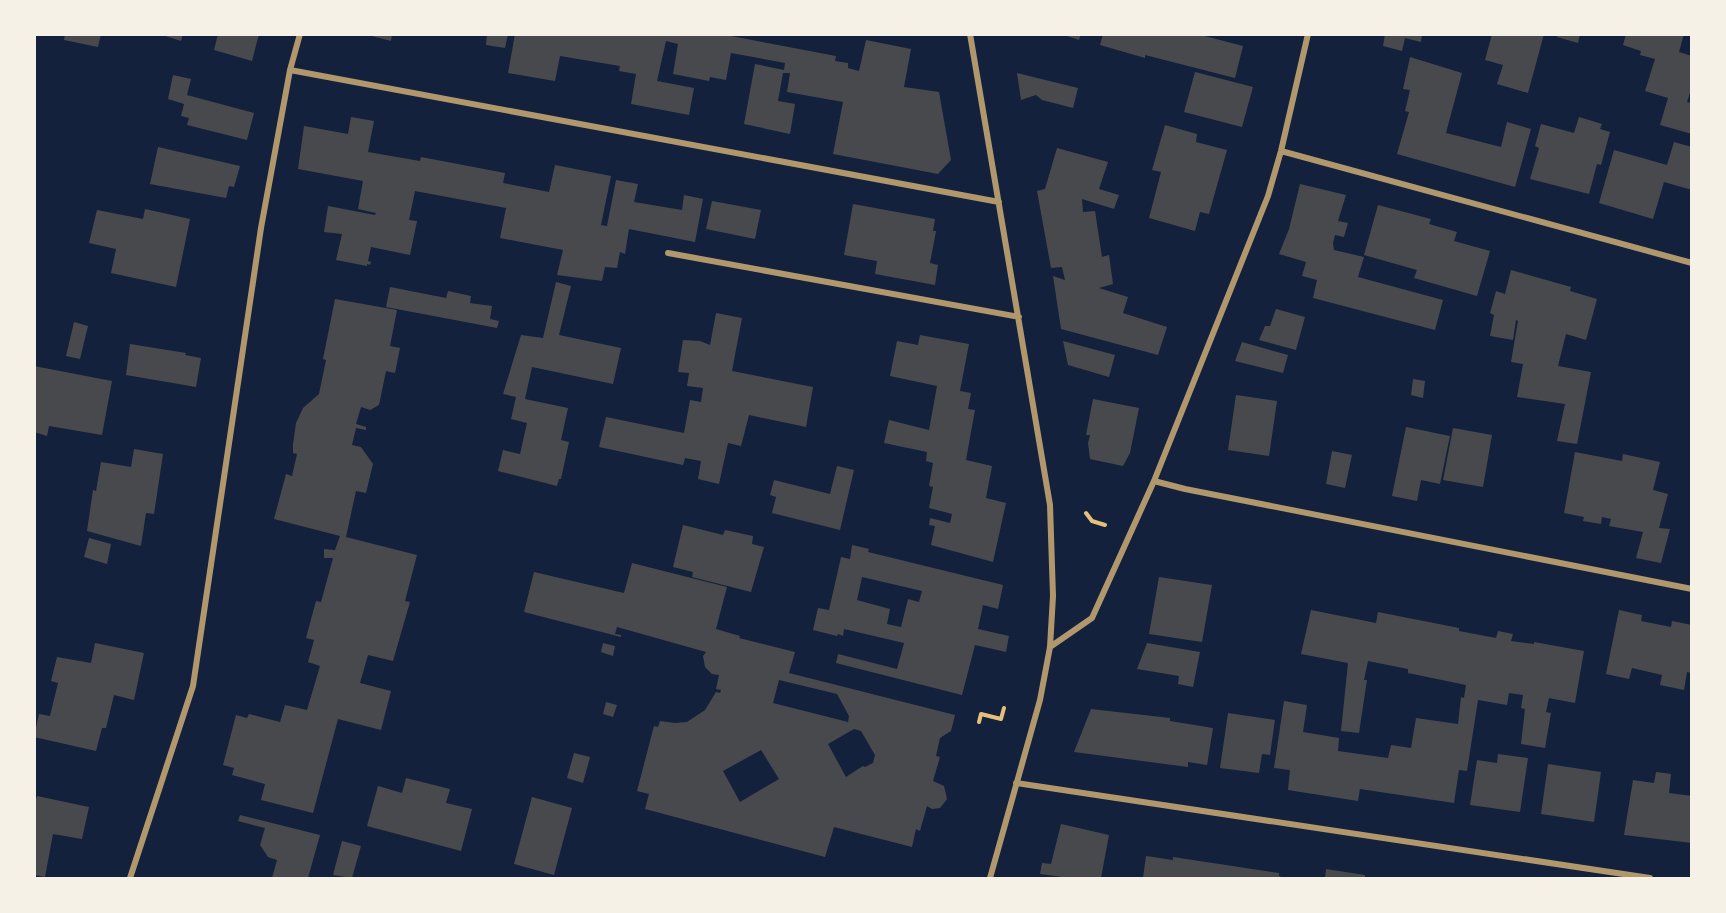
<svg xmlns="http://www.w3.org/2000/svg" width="1726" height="913" font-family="Helvetica,sans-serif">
<rect width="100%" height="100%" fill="#14213d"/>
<path fill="#48494c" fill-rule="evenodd" d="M65 34H101L98 47 64 40Z
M159 34H183L181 41Z
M218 34H259L252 61 214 50Z
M364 34H392L391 41Z
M487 34H508L505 48 486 45Z
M515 34H720L836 56 835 61 848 63V68L859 71 866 40 911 49 904 87 939 92 951 160 938 174 833 154 843 102 787 92 790 73H783L778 101 795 104 790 134 744 124 755 64 784 70 785 63 731 53 726 80 710 77 709 81 673 74 678 44 666 41 657 81 694 88 689 115 631 104 636 74 619 71 620 66 560 56 555 81 508 73Z
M1061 34H1081L1079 40Z
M1103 34H1197L1243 46 1235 78 1145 55V58L1100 45Z
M1385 34H1422L1421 42 1405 38 1402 51 1383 46Z
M1492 34H1544L1528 93 1497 84 1503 65 1485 60Z
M1558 34H1580L1578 43 1557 37Z
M1626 34H1684L1679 52 1692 56V86L1687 102 1692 103V134L1660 125 1668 98 1645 91 1655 59 1640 55 1641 51 1623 45Z
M1410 57 1462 73 1446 133 1501 147 1507 122 1531 129 1515 187 1397 154 1409 112 1405 111 1410 90 1403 89Z
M1195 72 1253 87 1242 127 1184 112Z
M1017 73 1078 88 1073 108 1042 100 1036 95 1021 100Z
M173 75 191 79 187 95 254 113 247 140 187 125 189 118 181 116 184 104 168 99Z
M351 117 374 121 368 152 420 161 421 157 505 173 503 183 549 192 555 165 611 176 601 225 607 226 616 180 638 184 634 202 682 210 684 195 703 199 695 242 629 229 625 254 620 252 617 268 605 267 602 281 557 275 563 250 500 238 506 208 415 191 409 220 417 221 410 255 371 247 368 261 371 262 370 265 367 264V266L336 260 342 234 324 232 328 206 375 215 376 213 358 209 363 181 298 169 304 126 348 134Z
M1579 117 1602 124 1600 129 1610 132 1601 165 1597 164 1589 194 1530 179 1539 148 1535 146 1541 124 1574 133Z
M1165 125 1197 134 1196 142 1227 150 1209 214 1200 212 1195 231 1149 218 1161 172 1152 170Z
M1674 142 1692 147V190L1664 182 1653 219 1599 203 1614 150 1667 165Z
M158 147 240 166 234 187 229 186 226 198 150 184Z
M1057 148 1108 162 1099 189 1119 195 1114 209 1082 199 1083 212 1095 211 1102 257 1109 255 1113 284 1099 288 1128 297 1123 313 1167 327 1158 355 1061 329 1053 276 1065 280 1062 267 1051 268 1037 191 1045 189Z
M1300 184 1346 195 1338 221 1348 223 1344 237 1335 235 1333 243 1334 250 1364 257 1358 277 1443 300 1435 330 1313 298 1317 280 1302 276 1306 262 1279 254 1289 229Z
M712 201 761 210 755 239 706 229Z
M853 204 935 219 933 231H936L930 263 938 265 935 285 875 274 877 261 844 255Z
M1378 205 1431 219 1429 224 1457 232 1454 241 1490 251 1477 296 1414 278 1417 270 1364 255Z
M145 209 190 219 176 287 111 273 116 249 89 243 97 210 143 219Z
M1511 270 1571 287 1570 291 1597 299 1586 340 1566 334 1558 366 1591 372 1577 444 1557 441 1565 404 1517 397 1523 364 1511 362 1518 321 1516 320 1513 340 1490 336 1494 315 1490 313 1496 291 1505 294Z
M556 282 571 286 559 335 621 348 613 384 532 367 525 399 568 408 561 440 569 442 561 479H559L557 486 498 471 503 450 520 454 527 423 511 419 516 397 503 394 521 335 543 338Z
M390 287 446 298 448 291 471 296 470 303 492 306 490 319 499 321 497 328 386 307Z
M335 299 397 310 390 346 400 348 395 373 386 371 379 405 370 410 361 407 356 424 366 427V430L356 428 352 445 361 447 373 464 366 493 356 491 346 537 417 555 405 601 410 602 393 661 368 655 360 683 391 691 381 730 338 719 313 813 261 800 265 784 232 775 234 768 223 765 236 715 247 718 249 714 280 722 285 705 307 710 320 666 308 662 314 640 306 638 316 601 321 602 333 558H324V549L335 550 340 536 274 519 286 474 292 476 297 454 293 453V444L296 423 303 408 319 394 326 360 323 359Z
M1276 309 1305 317 1296 350 1259 340 1265 326H1270Z
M716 313 742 318 732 371 813 387 806 427 749 415 741 446 728 443 719 484 698 479 701 461 685 458 683 465 599 447 606 417 684 433 690 400 701 402 703 388 687 386 689 373 678 372 683 340 700 341 710 345Z
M74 322 88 326 80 359 66 356Z
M920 335 969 344 960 391 971 393 968 409 975 410 966 460 992 466 986 498 1006 503 993 562 931 545 935 526 929 525 930 518 950 523 952 514 929 508 933 487 929 486 933 463 926 461 927 452 884 443 889 420 929 430 937 386 890 376 897 341 918 345Z
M1063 341 1115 355 1109 377 1068 365Z
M1242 342 1288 355 1283 373 1235 361Z
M130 344 186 353 185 355 201 358 196 387 126 375Z
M34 366 112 381 102 435 49 426 47 436 34 432Z
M1413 379 1425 381 1423 398 1411 395Z
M1236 395 1277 401 1269 456 1228 450Z
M1093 399 1139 408 1130 453 1123 466 1090 459 1088 443 1090 435H1086Z
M1406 427 1450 436 1440 484 1421 480 1417 501 1392 496Z
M1453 428 1492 435 1483 487 1443 480Z
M134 449 163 454 154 514 146 513 141 546 87 531 93 490 96 491 101 462 131 467Z
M1332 451 1352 455 1345 488 1326 484Z
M1575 452 1622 461 1623 454 1660 462 1653 490 1668 494 1659 528 1670 529 1661 563 1636 558 1643 532 1609 526 1611 519 1602 517 1601 524 1583 521 1584 517 1564 513Z
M837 466 854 470 840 530 772 513 776 497 770 495 774 480 830 494Z
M683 525 723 535 725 530 753 536 752 544 764 547 751 592 692 577 693 572 673 567Z
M89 538 111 544 107 564 84 557Z
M852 545 869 549 868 552 1003 585 998 609 983 605 978 629 1009 636 1006 652 975 645 962 695 836 663 838 654 897 669 904 643 844 629 843 636 838 634 837 636 813 630 818 608 829 610 841 557 850 559ZM862 577 922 591 919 602 908 599 901 627 887 624 890 609 857 600Z
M632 563 727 587 716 629 740 636 739 638 795 652 789 673 955 715 951 731 940 738 936 756 940 757 933 781 944 786 947 799 940 808 932 809 927 806 920 831 916 829 912 847 834 827 825 857 645 809 649 794 637 791 654 726 658 727 660 721 675 723 687 722 705 710 716 692 720 693 721 690 716 689 719 675 712 674 705 667 703 656 706 652 617 627 615 634 621 635V637L524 612 534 572 624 593ZM779 680 837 694 849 716 848 722 773 703ZM854 729 861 731 875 755 873 763 865 767 863 766 846 777 828 744ZM761 750 779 779 740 802 723 771Z
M1159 577 1212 585 1202 642 1149 634Z
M1311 610 1376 623 1378 612 1459 628V631L1496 638 1498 631 1513 634 1511 641 1534 644V642L1584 651 1575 703 1549 698 1546 712 1551 713 1545 748 1521 744 1525 709 1521 708 1523 695 1509 693 1507 705 1478 700 1467 771 1459 770 1454 803 1360 789 1358 801 1288 790 1290 770 1274 768 1284 701 1307 705 1303 732 1339 738 1338 751 1388 758 1391 745 1411 748 1416 718 1458 724 1461 697 1464 698 1466 685 1408 673V669L1368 661 1364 680H1367L1359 733 1341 731 1348 663 1301 654Z
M1619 610 1642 615 1641 621 1671 627 1672 621 1692 625V673L1687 672 1684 690 1660 685 1662 675 1632 668 1629 679 1606 674Z
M95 643 144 653 134 700 114 695 106 728H102L96 751 34 737 39 714 50 716 58 683 51 681 57 657 91 663Z
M603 643 615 646 613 656 601 652Z
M1147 643 1200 652 1193 687 1178 684 1179 676 1137 669Z
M606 702 617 705 613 717 603 714Z
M1091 709 1170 718V721L1213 728 1207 765 1188 762V767L1074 752Z
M1228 713 1275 720 1270 755 1262 754 1259 773 1220 768Z
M574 753 590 757 583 783 567 778Z
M1498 754 1528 758 1520 812 1470 805 1477 760 1497 763Z
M1548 764 1601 772 1594 822 1541 814Z
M1656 772 1671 774 1669 793 1692 796V843L1624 835 1633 780 1654 783Z
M406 778 450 789 446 803 472 809 461 851 367 826 378 786 402 793Z
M37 796 89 807 82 839 53 834 45 877 34 875V806Z
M532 797 572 808 554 875 514 864Z
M240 815 320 835 308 878H272L277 860 268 857 260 845 265 828 238 821Z
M1061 824 1109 835 1101 878H1069L1040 874 1042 863 1051 864Z
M342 841 361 846 352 878 333 875Z
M1146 856 1173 860V857L1279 873V876L1284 878H1143Z
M1326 869 1365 875V878H1325Z"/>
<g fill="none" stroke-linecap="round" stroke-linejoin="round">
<path stroke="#e5c07b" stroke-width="4" d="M1086 513 1092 521 1105 525
M979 722 981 714 1001 719 1004 708"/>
<path stroke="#b1986c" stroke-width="6" d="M970 34 1050 505 1053 596 1050 647 1040 700 990 878
M290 70 999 202
M1281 151 1692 263
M668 253 1019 317
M1154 481 1185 489 1692 589
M1050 647 1092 618 1154 481 1268 196 1281 151 1308 34
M1016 783 1650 878
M130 878 193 686 261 228 290 70 300 34"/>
</g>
<rect width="1726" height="913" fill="none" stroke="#f6f1e7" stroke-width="72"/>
</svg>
